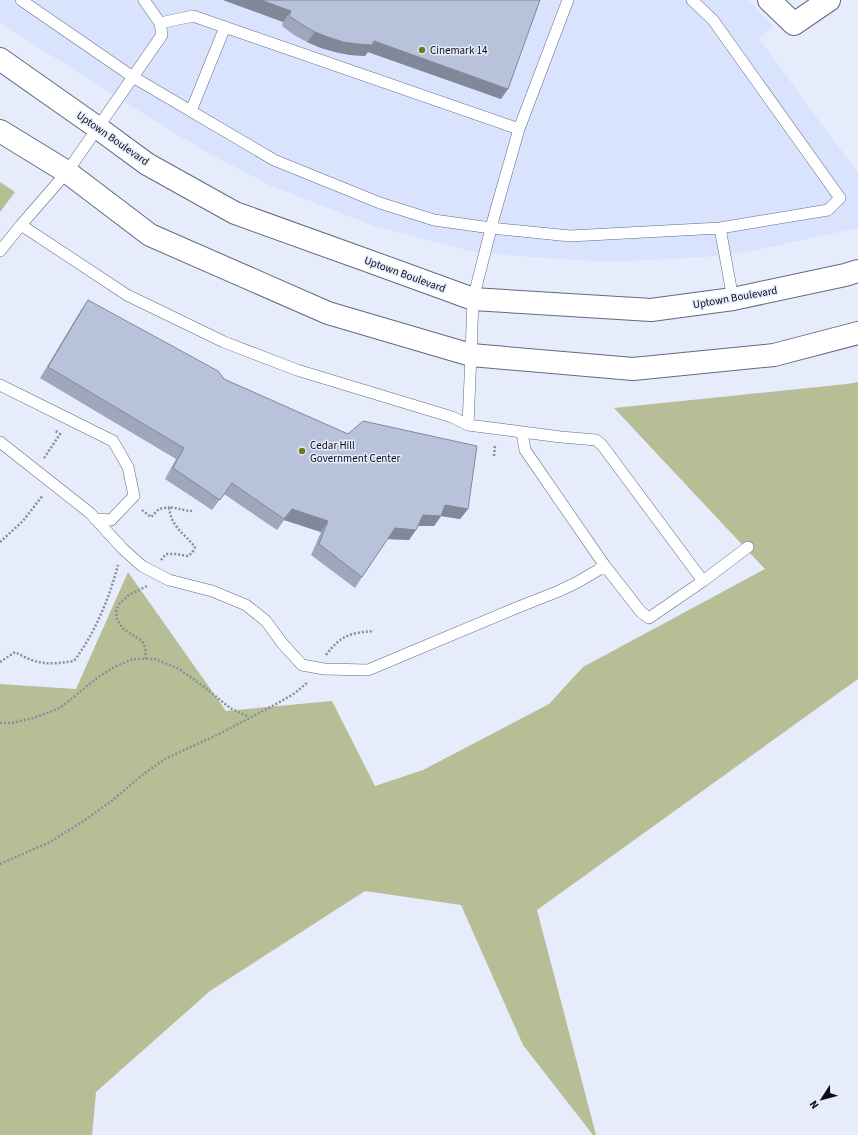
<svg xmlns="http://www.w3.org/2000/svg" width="858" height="1135" font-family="'Source Sans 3',sans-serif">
<rect width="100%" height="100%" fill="#e6ecfb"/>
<path fill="#d9e3fd" d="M0 0H748L774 26 759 39 858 173V228L752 251 705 257 608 262 516 256 470 251 377 227 269 185 201 149 134 108 0 23Z"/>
<path fill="#b7be96" d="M0 182 15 192 0 212Z
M858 382V679L537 910 596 1135H593L523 1045 461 905 365 891 210 991 96 1092 92 1135H0V684L76 689 128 572 226 711 332 701 375 786 423 770 549 704 583 667 765 569 614 408 847 384Z"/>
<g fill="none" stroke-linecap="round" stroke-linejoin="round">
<g stroke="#616a7f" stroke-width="12">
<path id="lane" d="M21 0 133 77 274 160 380 203 434 220 491 228 570 236 720 228 828 210 840 198 713 20 692 0
M144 0 160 23 162 35 67 172 21 225 127 295 224 342 297 370 452 417 468 425
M191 111 225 27
M519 129 568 0
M720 228 733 299
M0 251 21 225
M0 385 113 441 128 467 134 496 111 520 95 519
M522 432 525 450 605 566
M0 442 90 513 123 549 142 566 169 580 212 591 246 605 266 621 282 643 302 665 324 669 368 670 516 608 559 591 576 583 605 566 641 612 649 618 703 581 602 445 596 440 561 437 468 425 471 355 473 299 495 213 519 129 193 16 160 23
M703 581 748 547"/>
</g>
<g stroke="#616a7f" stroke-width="24">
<path id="street" d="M769 0 794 24 829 0"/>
</g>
<g stroke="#616a7f" stroke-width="24">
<path id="secondary" d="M0 59 98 128 147 164 235 213 363 259 473 299 651 310 733 299 845 275 858 271
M0 131 67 172 150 235 328 313 471 355 633 369 774 355 858 333"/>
</g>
<path stroke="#898e9a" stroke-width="2.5" stroke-dasharray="2 2" stroke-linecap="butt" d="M494 456 495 444
M44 458 60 434 54 430
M142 510 151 517 159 509 169 507
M0 542 23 521 43 495
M161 560 166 554H175L188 556 192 553 195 547C183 532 171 527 169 507 178 508 185 511 193 511
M326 655C341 635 350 633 374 631
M146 659 145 648 142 641 122 628 117 619 116 610 120 603 129 595 147 586
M0 662 15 652C38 665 48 665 74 661 95 633 109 599 118 565
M0 723H11L34 718 60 708 97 678 114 667 133 659H155L179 669 203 686 230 708 249 717
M0 864 50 842 82 822 113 800 141 776 165 759 219 734 278 703 295 693 308 682"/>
<use href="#lane" stroke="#fff" stroke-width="11"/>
<use href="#street" stroke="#fff" stroke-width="22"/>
<use href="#secondary" stroke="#fff" stroke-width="22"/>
</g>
<path fill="#9ea7bb" d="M223 0H540L501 99 368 52 365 56 350 55 335 52 321 48 307 42 294 35 282 26 283 22Z
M88 300 224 379 468 509 460 519 441 516 434 526H418L409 540 387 539 355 588 311 555 321 532 284 520 277 530 224 494 212 510 165 479 176 459 40 378 81 310Z"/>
<path fill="#818899" d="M223 0H261L291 11 283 22Z
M315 32 374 41 508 89 501 99 368 52 365 56 350 55 335 52 321 48 307 42Z
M445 505 468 509 460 519 441 516 434 526H416L423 515Z
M292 509 328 521 321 532 284 520 277 530Z
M395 528 416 530 409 540 387 539Z"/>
<path fill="#b8c2da" stroke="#818899" d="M261 0H540L508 89 374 41 372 45 357 44 343 42 328 37 315 32 301 24 289 16 291 11Z
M88 300 218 371 224 379 348 434 363 421 477 446 468 509 445 505 441 516 423 515 416 530 395 528 362 577 319 544 328 521 292 509 284 519 232 483 220 500 173 468 184 448 48 367Z"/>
<g fill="#6f7823" stroke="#e6ecfb" stroke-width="1.5">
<circle cx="422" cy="50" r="4"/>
<circle cx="302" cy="451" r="4"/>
</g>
<g text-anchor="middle" stroke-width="3" stroke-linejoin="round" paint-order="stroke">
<g font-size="11" fill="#0a0d15" stroke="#e6ecfb" text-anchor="start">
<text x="430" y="54">Cinemark 14</text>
<text x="310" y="449">Cedar Hill<tspan x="310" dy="13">Government Center</tspan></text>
</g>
<g font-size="11" fill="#0a0d15" stroke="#e6ecfb">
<text transform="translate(113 138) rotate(35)" y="4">Uptown Boulevard</text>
<text transform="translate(405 274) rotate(20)" y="4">Uptown Boulevard</text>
<text transform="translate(735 297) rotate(-10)" y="4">Uptown Boulevard</text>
</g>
</g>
<g transform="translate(822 1099) rotate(234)" stroke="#e6ecfb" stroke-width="3" paint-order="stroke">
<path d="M0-3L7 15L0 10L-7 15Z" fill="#0a0d15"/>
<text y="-6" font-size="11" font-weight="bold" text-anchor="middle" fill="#0a0d15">N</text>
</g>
</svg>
